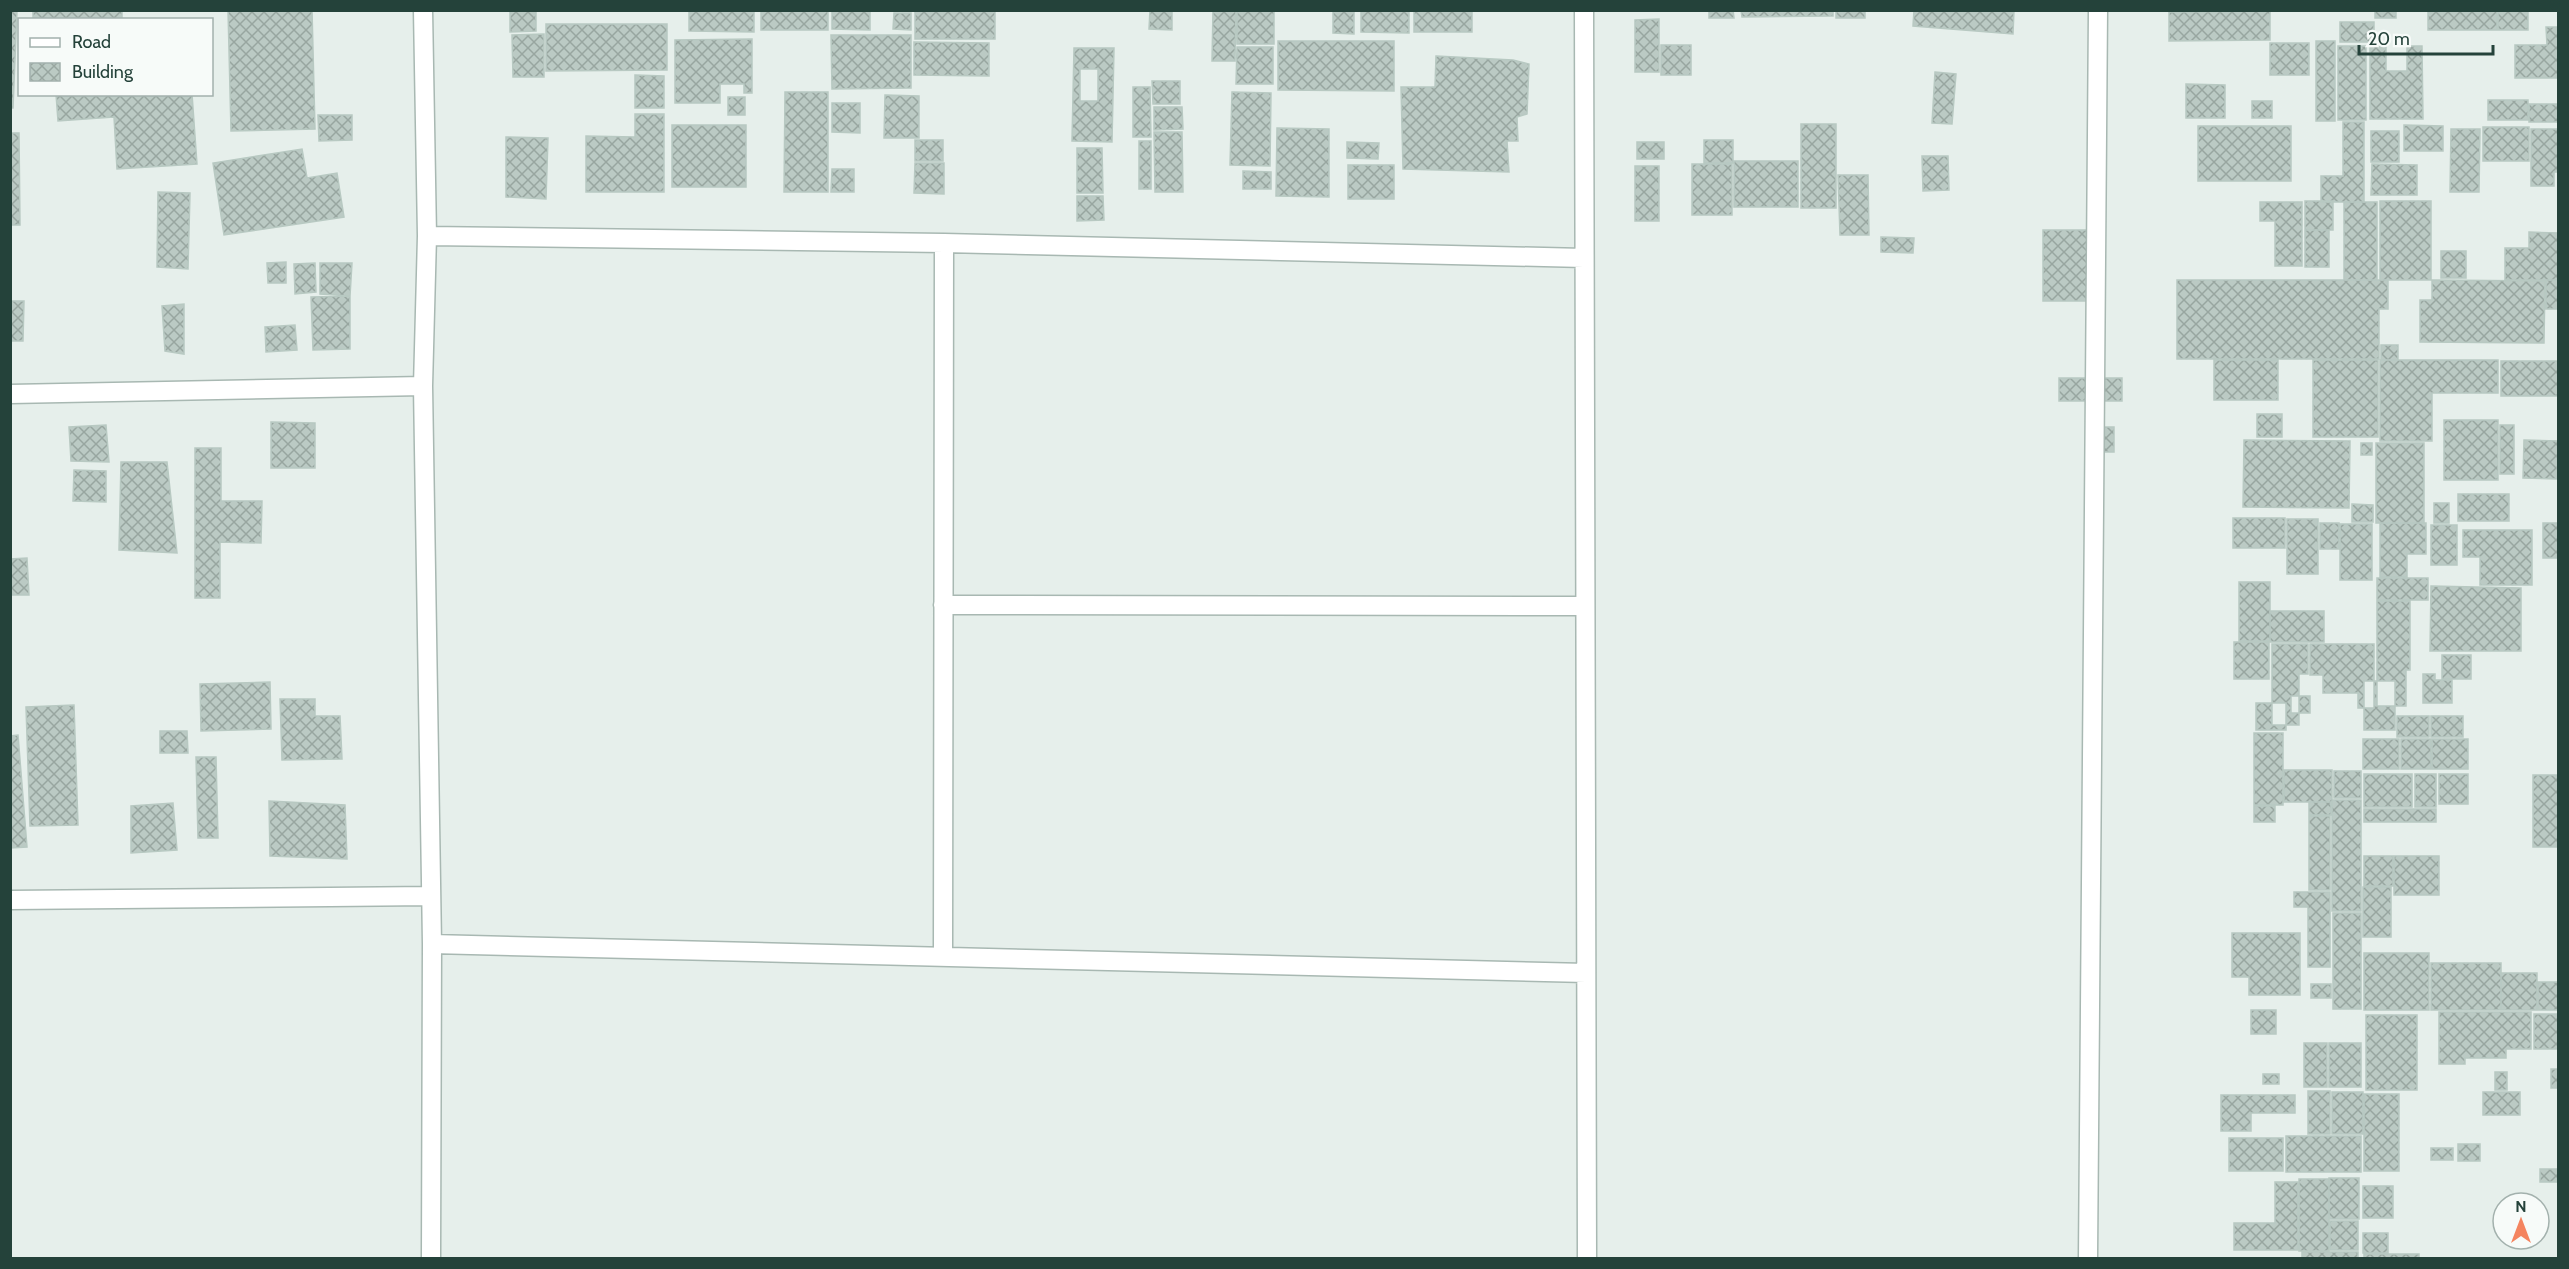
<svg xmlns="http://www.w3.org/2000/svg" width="2569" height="1269" font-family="Cabin,sans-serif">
<defs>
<pattern id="building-cross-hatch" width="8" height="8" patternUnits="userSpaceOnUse" patternTransform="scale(1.5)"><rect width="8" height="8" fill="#bbcac4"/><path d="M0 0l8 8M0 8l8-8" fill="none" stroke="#98a6a0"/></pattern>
</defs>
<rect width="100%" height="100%" fill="#e6efeb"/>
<path fill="url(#building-cross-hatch)" stroke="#b8c9c2" stroke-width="1.5" fill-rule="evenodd" d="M10 10H17L13 108H10Z
M33 10H122V20H33Z
M228 10H312L315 129 231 131Z
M510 10H536V31L510 32Z
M689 10H754V32L689 31Z
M761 10H828V30H761Z
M832 10H870V30L832 29Z
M915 10H995V39H915Z
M1150 10H1172V30L1149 29Z
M1213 10H1236L1235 61H1212Z
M1237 10H1274V44H1237Z
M1333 10H1354V34L1333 33Z
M1361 10H1409V33L1361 32Z
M1414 10H1472V32H1414Z
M1709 10H1733L1734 18H1709Z
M1741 10H1833V16L1742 17Z
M1836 10H1865V18H1836Z
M1914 10H2014L2013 34 1913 26Z
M2375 10H2396V18H2375Z
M2428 10H2497V30H2428Z
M2498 10H2528V30H2498Z
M2270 11V40L2169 41V12Z
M894 13H911V30L893 29Z
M1659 19V72H1635V20Z
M2340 22H2374V42H2340Z
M546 24H667V70L546 71Z
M2546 27H2558V78H2515V45H2547Z
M544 34V77H513L512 35Z
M831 35H911V88L832 89Z
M752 39V93H744V84H720V103H675V40Z
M1278 41H1394V91L1278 90Z
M2316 41H2335V121H2316Z
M914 42 989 43V76L914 75Z
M2270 43H2309V75H2270Z
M1661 45H1691V75H1661Z
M2338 46H2366V120H2338Z
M2370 46H2386V71H2407V46H2422L2423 119H2370Z
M1237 47H1273V84H1236Z
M1074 48H1114L1112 142 1072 141ZM1080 69H1098V101H1080Z
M1436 56 1513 60 1529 64 1527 114 1517 117 1518 141H1507L1509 172 1403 169 1401 87H1435Z
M1935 72 1956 74 1952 124 1932 123Z
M635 75 664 76V108H635Z
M1152 81H1180V104H1153Z
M2186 84 2225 85V118H2186Z
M1133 87H1150L1151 137H1133Z
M785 92H828V192H784Z
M1232 92 1271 93 1270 166 1230 165Z
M56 94H192L197 164 117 169 114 117 58 121Z
M885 95 919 96V138H884Z
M728 97H745V115H728Z
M2488 100H2528V120H2488Z
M2252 101H2272V118H2252Z
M832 103H860V133L832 132Z
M2529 104H2558V122H2529Z
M1154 107H1182L1183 129 1154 130Z
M635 114H664V192H586V136L635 137Z
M318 115H352V140L319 141Z
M2343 122H2364V202H2321V176H2343Z
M1801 124H1836V208H1801Z
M672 125H746V187H672Z
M2404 125 2443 126V151H2404Z
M2198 126H2291V181H2198Z
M2483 127H2529V161H2483Z
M1277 128 1329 129V197L1276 196Z
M2451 129H2480L2479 192H2450Z
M2531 129H2558V172H2554V186H2531Z
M2371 131H2399V162H2371Z
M1154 132H1182L1183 192H1155Z
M10 133H19L20 225H10Z
M506 137 548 138 546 199 506 197Z
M915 140H943V161H915Z
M1704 140H1733V163H1704Z
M1139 141H1151V189H1139Z
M1347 142 1379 143 1378 159 1347 158Z
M1637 142H1664V159H1637Z
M1077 148H1102L1103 193H1077Z
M302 149 307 178 337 173 344 217 224 235 213 163Z
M1922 156H1948L1949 190 1923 191Z
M1734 161H1798V207H1734Z
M915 163H944V194L914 193Z
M1692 164H1732V215H1692Z
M2372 164 2417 165V195H2371Z
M1348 165H1394V199H1348Z
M1635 166H1659V221H1635Z
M832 169H854V192H831Z
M1243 171 1271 172V189H1243Z
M1838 175H1868L1869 235H1840Z
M158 192 190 193 188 269 157 267Z
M1077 196H1103L1104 220 1077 221Z
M2305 201H2333V230H2305Z
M2380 201H2431V280H2380Z
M2260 202H2302V266H2275V221H2260Z
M2344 202H2377V280H2344Z
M2043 230H2104V301H2043Z
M2305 230H2329V267H2305Z
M2529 232 2558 233V280H2505V248H2529Z
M1881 237 1914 238 1913 253 1881 252Z
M2441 251H2466V278H2441Z
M286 262V283H268L267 263Z
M315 263 316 292 295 294 294 264Z
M320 263H352L350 296 320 294Z
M2177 280H2388V309H2379V359H2177Z
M2432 280 2545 281 2544 343 2420 342V300H2432Z
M2546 280H2558V309H2546Z
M350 296V349L313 350 311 297Z
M10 301H24L23 341H10Z
M184 304V354L165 351 162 306Z
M295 325 297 350 266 352 265 327Z
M2381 345H2398V360H2381Z
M2214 360H2278V400H2214Z
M2313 360H2378V437H2313Z
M2380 360H2498V393H2432V441H2380Z
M2501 361H2558V396H2501Z
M2059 378H2122V401H2059Z
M2257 414H2282V437H2257Z
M2444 420H2498V480H2444Z
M271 422 315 423V468H271Z
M106 425 109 462 71 461 69 427Z
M2500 425H2514V474H2500Z
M2099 427H2114V452H2099Z
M2244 440 2350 441 2349 508 2243 507Z
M2524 440 2558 441 2557 479 2523 478Z
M2361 443H2372V455H2361Z
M2376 443H2424V523H2376Z
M195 448H221V501H262L261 543 220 542V598H195Z
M121 462H167L177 553 119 550Z
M74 470 106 471V502L73 501Z
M2458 494H2509V521H2458Z
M2434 503H2449V523H2434Z
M2352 504 2373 505V522H2352Z
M2233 518H2285V548H2233Z
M2287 519H2318V574H2287Z
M2320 523H2339V549H2320Z
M2380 523H2426V554H2407V577H2380Z
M2543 523H2558V558H2543Z
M2340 524H2372V580H2340Z
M2431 525H2457V565H2431Z
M2463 530H2532V585H2480V557H2463Z
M27 558 29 595H10V559Z
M2377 578H2428V600H2377Z
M2239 582H2270V641H2239Z
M2431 586 2521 588V651H2430Z
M2377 601H2410V670H2406V706H2377Z
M2270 611H2324V642H2270Z
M2234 642H2269V679H2234Z
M2272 644H2308V674H2299V725H2272Z
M2310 644H2374V708H2358V693H2323V675H2310Z
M2442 655H2471V679H2442Z
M2423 674H2435V680H2452V703H2423Z
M2364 681H2395V730H2364Z
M270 682 271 729 201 731 200 684Z
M2291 696H2310V713H2291Z
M280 699H315V716H340L342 759 282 760Z
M2256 703H2286V730H2256Z
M74 705 78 825 30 826 26 707Z
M2397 716H2429V737H2397Z
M2431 716H2463V737H2431Z
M160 731H187L188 753H160Z
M2254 733H2283V805H2254Z
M18 735 27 847 10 848V736Z
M2363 739H2399V769H2363Z
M2401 739H2431V769H2401Z
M2432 739H2468V769H2432Z
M196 757H216L218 838H198Z
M2284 770H2332V802H2284Z
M2334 771H2361V798H2334Z
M2364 774H2412V807H2364Z
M2415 774H2436V807H2415Z
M2439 774H2468V804H2439Z
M2533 775H2558V847H2533Z
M2332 800H2361V911H2332Z
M269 801 345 805 347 859 270 856Z
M2309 802H2331V815H2309Z
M173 803 177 850 131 853V806Z
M2254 806H2275V822H2254Z
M2364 809H2436V822H2364Z
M2309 816H2330V890H2309Z
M2364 856H2393V886H2364Z
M2394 856H2439V895H2394Z
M2363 887H2391V937H2363Z
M2294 892H2330V967H2308V907H2294Z
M2333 913H2361V1009H2333Z
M2232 933H2300V995H2249V977H2232Z
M2364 953H2429V1010H2364Z
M2431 963H2501V1010H2431Z
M2501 973H2537V1010H2501Z
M2538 982H2558V1010H2538Z
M2311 984H2331V998H2311Z
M2251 1010H2276V1034H2251Z
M2439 1012H2531V1049H2506V1058H2465V1064H2439Z
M2534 1014H2558V1049H2534Z
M2366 1015H2417V1090H2366Z
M2304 1043H2327V1087H2304Z
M2329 1043H2361V1087H2329Z
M2551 1069H2558V1088H2551Z
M2495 1072H2507V1090H2495Z
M2263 1074H2279V1084H2263Z
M2308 1091H2330V1134H2308Z
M2332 1092H2363V1134H2332Z
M2483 1092H2520V1115H2483Z
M2364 1094H2399V1171H2364Z
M2221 1095H2295V1113H2251V1131H2221Z
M2286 1136H2361V1172H2286Z
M2229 1138H2283V1171H2229Z
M2458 1144H2480V1161H2458Z
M2431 1148H2453V1160H2431Z
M2540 1169H2558V1182H2540Z
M2329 1178H2359V1219H2329Z
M2299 1179H2329V1251H2299Z
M2275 1182H2298V1250H2234V1223H2275Z
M2363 1186H2393V1218H2363Z
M2330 1221H2358V1250H2330Z
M2363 1233H2388V1253H2363Z
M2302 1252H2358V1258H2302Z
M2364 1254H2419V1258H2364Z"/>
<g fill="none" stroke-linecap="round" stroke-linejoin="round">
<g stroke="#a8b8b2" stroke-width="21">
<path id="minor" d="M423 10 427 236 423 386 432 944 431 1258
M1584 10 1587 1258
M427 236 944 243 1584 258
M10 394 423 386
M943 605 1585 606
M10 900 430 896
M432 944 1586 973
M943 956 944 243
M2088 1258 2098 10"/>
</g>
<use href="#minor" stroke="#fff" stroke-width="18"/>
</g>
<rect width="2569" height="1269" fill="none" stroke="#24423a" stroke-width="24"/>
<rect x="18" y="18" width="195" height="78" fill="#f7fbf9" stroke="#a3b1ad" stroke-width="1.5"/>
<rect x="30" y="38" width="30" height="9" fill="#ffffff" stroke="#a3b1ad" stroke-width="1.5"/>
<text x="72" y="48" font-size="18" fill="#24423a">Road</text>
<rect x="30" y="63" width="30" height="18" fill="url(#building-cross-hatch)" stroke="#a3b1ad" stroke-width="1.5"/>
<text x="72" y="78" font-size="18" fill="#24423a">Building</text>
<g transform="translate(2521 1221)"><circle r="28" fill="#f7fbf9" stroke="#a3b1ad" stroke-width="1.5"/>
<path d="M0-4.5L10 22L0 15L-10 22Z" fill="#f4845f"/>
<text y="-9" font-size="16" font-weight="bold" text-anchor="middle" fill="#24423a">N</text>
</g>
<path d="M2359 45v9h134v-9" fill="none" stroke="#24423a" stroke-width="3"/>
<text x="2368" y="45" font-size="18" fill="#24423a" stroke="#f7fbf9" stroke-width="4.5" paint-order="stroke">20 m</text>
</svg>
